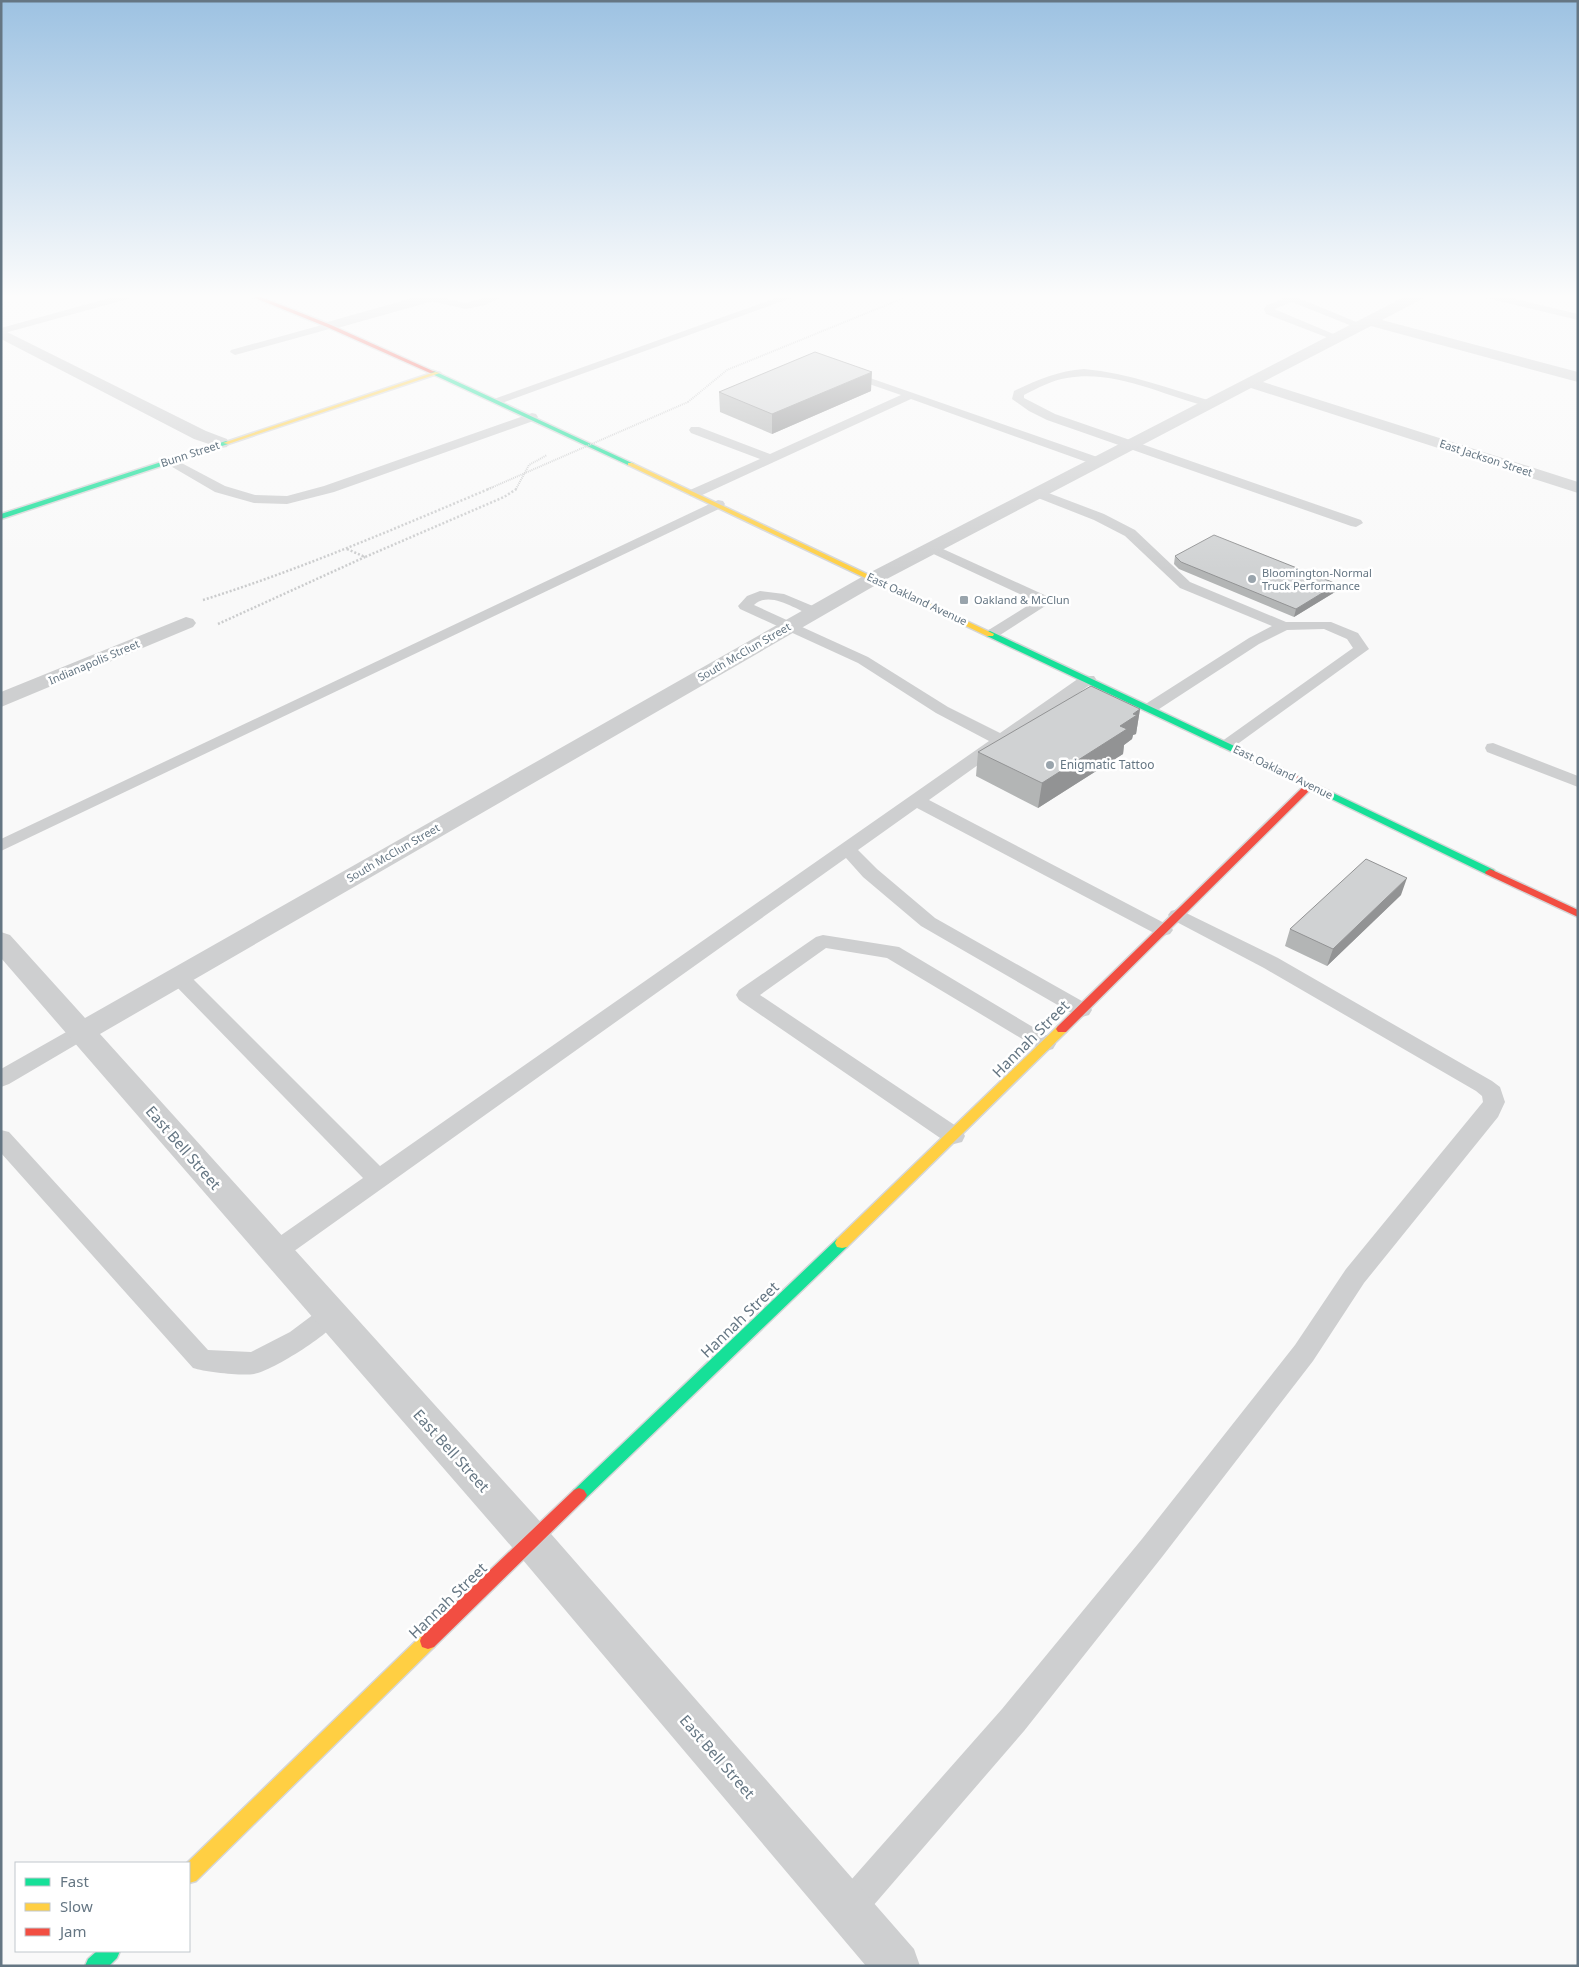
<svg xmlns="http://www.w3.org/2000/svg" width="1579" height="1967" font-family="'Noto Sans',sans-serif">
<rect width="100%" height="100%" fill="#f9f9f9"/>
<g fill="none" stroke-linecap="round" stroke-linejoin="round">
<g stroke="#d5d6d7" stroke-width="3">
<path id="fast" d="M430 371H434L634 464 628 465 430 373Z
M226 441 228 442V444L1 519V514Z
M990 631 1285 770 1287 772 1285 774H1279L987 636V632Z
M1310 782 1494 870 1495 872 1494 874H1486L1307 787 1305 785 1307 783Z
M842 1238 847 1239 849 1243 847 1247 584 1500 579 1502 574 1500 571 1495 574 1490 837 1239Z
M97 1951H120L117 1958 109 1966H85L88 1959Z"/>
</g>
<g stroke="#d5d6d7" stroke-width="3">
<path id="slow" d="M435 372 440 373 228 444 223 443Z
M628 463H632L994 634 993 636H987L628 465Z
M1062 1025 1068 1029 1066 1032 847 1247 842 1248 837 1247 835 1243 837 1239 1058 1026Z
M428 1633 434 1635 436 1641 434 1647 196 1881 189 1883V1863H187L422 1635Z"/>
</g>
<g stroke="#d5d6d7" stroke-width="3">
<path id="jam" d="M248 295H256L331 325 435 372 430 373 327 327Z
M1282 769 1315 785 1066 1032H1058L1056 1029 1058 1026 1304 786 1279 774 1277 772Z
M1490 869 1578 910V917L1486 874 1485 872Z
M579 1488 584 1490 587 1495 584 1500 434 1647 428 1649 422 1647 420 1641 422 1635 574 1490Z"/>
</g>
<path stroke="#cbcccd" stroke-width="2" stroke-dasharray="1 1" stroke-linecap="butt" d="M688 402 727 370 911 295
M488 489 493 487
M516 489 529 465 547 455"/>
<path stroke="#cbcccd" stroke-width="2.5" stroke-dasharray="2 2" stroke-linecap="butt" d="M347 549 365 557 504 497 518 488
M203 600C302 569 396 528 491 488
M218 624 365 557"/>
<path fill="#cecfd0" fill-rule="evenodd" d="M120 295H136L135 297 1 334V328Z
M401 295H416L425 300 420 303Z
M430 295 466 303 493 295H507L485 305 466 309 426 300V296Z
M784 295H799L502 403 498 404 492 401 494 399Z
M1277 295H1291L1366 326 1365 328H1357L1292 302 1274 309 1343 338 1338 341 1334 340 1266 314 1264 309 1267 305 1283 299Z
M1481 295H1499L1578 314V320L1482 297Z
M329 323 334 326 333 328 235 355 230 352 231 350Z
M1084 369C1129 373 1171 389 1214 402L1216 404 1210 407C1164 396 1115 369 1067 378 1052 380 1038 388 1024 395V398L1055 414 1361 520 1363 523 1356 527 1351 526 1047 420 1029 411 1012 399 1014 391C1037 380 1058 371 1084 369Z
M847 370 1103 459 1105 462 1099 466 1095 465 911 399 700 496H690L689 493 690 490 760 459 691 433 689 430 691 427H699L770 454 901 395 843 375 841 373 843 371Z
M532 413 536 414 538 417 536 420 334 492 287 504 254 503 215 492 162 461 164 458H172L225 486 255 495 287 496 324 486Z
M1038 489 1104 514 1135 530 1190 582 1286 622H1331L1358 633 1369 649 1232 748H1220L1218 744 1353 648 1347 639 1324 629 1287 630 1259 644 1156 711H1144L1142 708 1144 705 1249 638 1272 626 1180 588 1125 536 1094 520 1033 496 1032 493Z
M718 500 723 501 725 504 723 507 1 851V839Z
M932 544 1051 598 1053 601 997 637H987L985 634 987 631 1035 601 927 551 925 548 927 545Z
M760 591 784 594 820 609 822 612 820 615 815 616C798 612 771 589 754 605L868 657 948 707 1000 733 1082 676H1094L1096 679 1094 682 929 800 1170 926 1173 930 1170 934 1163 936 1156 934 917 808 858 850 877 869 935 918 1089 1005 1092 1010 1089 1015 1082 1017 1075 1015 921 926 863 877 846 858 283 1259 275 1262 267 1259 263 1252 267 1245 363 1178 171 981 168 976 171 971 178 969 185 971 380 1166 989 741 936 713 858 663 740 609 738 606 747 596Z
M1493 743 1578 776V787L1487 752 1485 748 1487 744Z
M1178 909 1278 958 1492 1081 1500 1087 1505 1102 1498 1117 1364 1283 1313 1361 1162 1557 1024 1731 860 1921 848 1926 836 1921 831 1909 836 1897 1002 1709 1142 1539 1295 1345 1346 1269 1483 1102 1482 1096 1476 1091 1264 968 1171 919 1168 915 1171 911Z
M823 935 899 947 1053 1039 1056 1044 1053 1049 1046 1051 1039 1049 887 958 826 948 760 995 962 1130 965 1136 962 1142 954 1144 946 1142 739 1000 736 995 739 990 816 937Z
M82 1025 89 1027 92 1032 89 1037 9 1084 1 1087V1069L75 1027Z
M1 1130 9 1132 208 1350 251 1352 290 1332 322 1308 331 1305 340 1308 343 1315C335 1331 273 1371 254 1374 242 1376 205 1372 193 1368L1 1153Z"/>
<path fill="#cecfd0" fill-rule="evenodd" d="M423 295H446L444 298 334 329H324L322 326 324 323Z
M1408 295H1426L1424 298 1382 320 1578 372V382L1371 326 1263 382 1578 482V493L1251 388 881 582 100 1034 545 1527 914 1949 920 1966H866L517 1553 1 958V932L10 935 85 1018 867 574Z
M1 329 206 431 227 439 229 443 227 447 221 448 194 439 1 339Z
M186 617 193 619 196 623 193 627 1 707V692Z"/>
<use href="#fast" fill="#16e098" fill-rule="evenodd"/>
<use href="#slow" fill="#ffcf43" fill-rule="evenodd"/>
<use href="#jam" fill="#f24e42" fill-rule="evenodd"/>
<path stroke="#cbcccd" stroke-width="2" stroke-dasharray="1 1" stroke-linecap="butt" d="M493 487 688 402"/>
</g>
<path fill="#b3b5b5" d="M871 391 772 434 720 412 719 392Z
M1175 556 1335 592 1294 617 1179 569 1174 564Z
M1140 709 1136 734 1133 735 1132 739 1124 745 1123 754 1038 808 976 776 978 752Z
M1401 895 1327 966 1285 946 1290 929Z"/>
<path fill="#929394" d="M872 372 871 391 772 434V414Z
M1337 584 1335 592 1294 617 1296 609Z
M1140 709 1136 734 1133 735 1132 739 1124 745 1123 754 1038 808 1042 783 1120 726 1133 714Z
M1407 878 1401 895 1327 966 1333 949Z"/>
<path fill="#d0d2d3" stroke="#929394" d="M815 352 872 372 772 414 719 392Z
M1214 535 1337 584 1296 609 1181 562 1175 556Z
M1091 686 1140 709 1133 714 1137 715 1120 726 1127 729 1042 783 978 752Z
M1366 859 1407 878 1333 949 1290 929Z"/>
<linearGradient id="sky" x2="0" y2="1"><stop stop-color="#9dc2e2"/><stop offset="0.52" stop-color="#fcfcfc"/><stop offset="1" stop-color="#fcfcfc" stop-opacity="0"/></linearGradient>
<rect width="1579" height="570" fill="url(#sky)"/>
<g fill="#99a4ac" stroke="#fff" stroke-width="2">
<circle cx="1252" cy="579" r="5"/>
<rect x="959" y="595" width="10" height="10" rx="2.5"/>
<circle cx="1050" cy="765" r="5"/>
</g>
<g text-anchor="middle" stroke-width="5" stroke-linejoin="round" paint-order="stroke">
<g font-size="11" fill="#657683" stroke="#fff">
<text transform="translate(190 454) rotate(-18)" y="4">Bunn Street</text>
<text transform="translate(1486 458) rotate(18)" y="4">East Jackson Street</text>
<text transform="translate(917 599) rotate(25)" y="4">East Oakland Avenue</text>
<text transform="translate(744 652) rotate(-30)" y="4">South McClun Street</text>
<text transform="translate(94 662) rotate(-23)" y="4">Indianapolis Street</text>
<text transform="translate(1283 772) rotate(26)" y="4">East Oakland Avenue</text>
<text transform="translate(393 853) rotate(-30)" y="4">South McClun Street</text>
</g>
<g font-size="11" fill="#657683" stroke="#fff" text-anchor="start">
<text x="1262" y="577">Bloomington-Normal<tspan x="1262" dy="13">Truck Performance</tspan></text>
<text x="974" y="604">Oakland &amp; McClun</text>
</g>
<g font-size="12" fill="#657683" stroke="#fff" text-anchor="start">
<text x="1060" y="769">Enigmatic Tattoo</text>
</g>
<g font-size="15" fill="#657683" stroke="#fff">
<text transform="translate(1031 1039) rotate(-45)" y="5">Hannah Street</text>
<text transform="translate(183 1148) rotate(49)" y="5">East Bell Street</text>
<text transform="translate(740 1320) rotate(-44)" y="5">Hannah Street</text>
<text transform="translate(451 1451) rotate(48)" y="5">East Bell Street</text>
<text transform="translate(448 1601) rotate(-44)" y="5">Hannah Street</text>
<text transform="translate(717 1757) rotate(49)" y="5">East Bell Street</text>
</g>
</g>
<rect width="1579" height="1967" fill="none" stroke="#657683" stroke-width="5"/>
<rect x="15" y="1862" width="175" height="90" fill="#ffffff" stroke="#c1c8cd"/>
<rect x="25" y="1878" width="25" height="8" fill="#16e098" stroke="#c1c8cd"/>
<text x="60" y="1887" font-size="15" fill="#657683">Fast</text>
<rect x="25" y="1903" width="25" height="8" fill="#ffcf43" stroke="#c1c8cd"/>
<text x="60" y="1912" font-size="15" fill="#657683">Slow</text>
<rect x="25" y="1928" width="25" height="8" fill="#f24e42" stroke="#c1c8cd"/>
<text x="60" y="1937" font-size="15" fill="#657683">Jam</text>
</svg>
